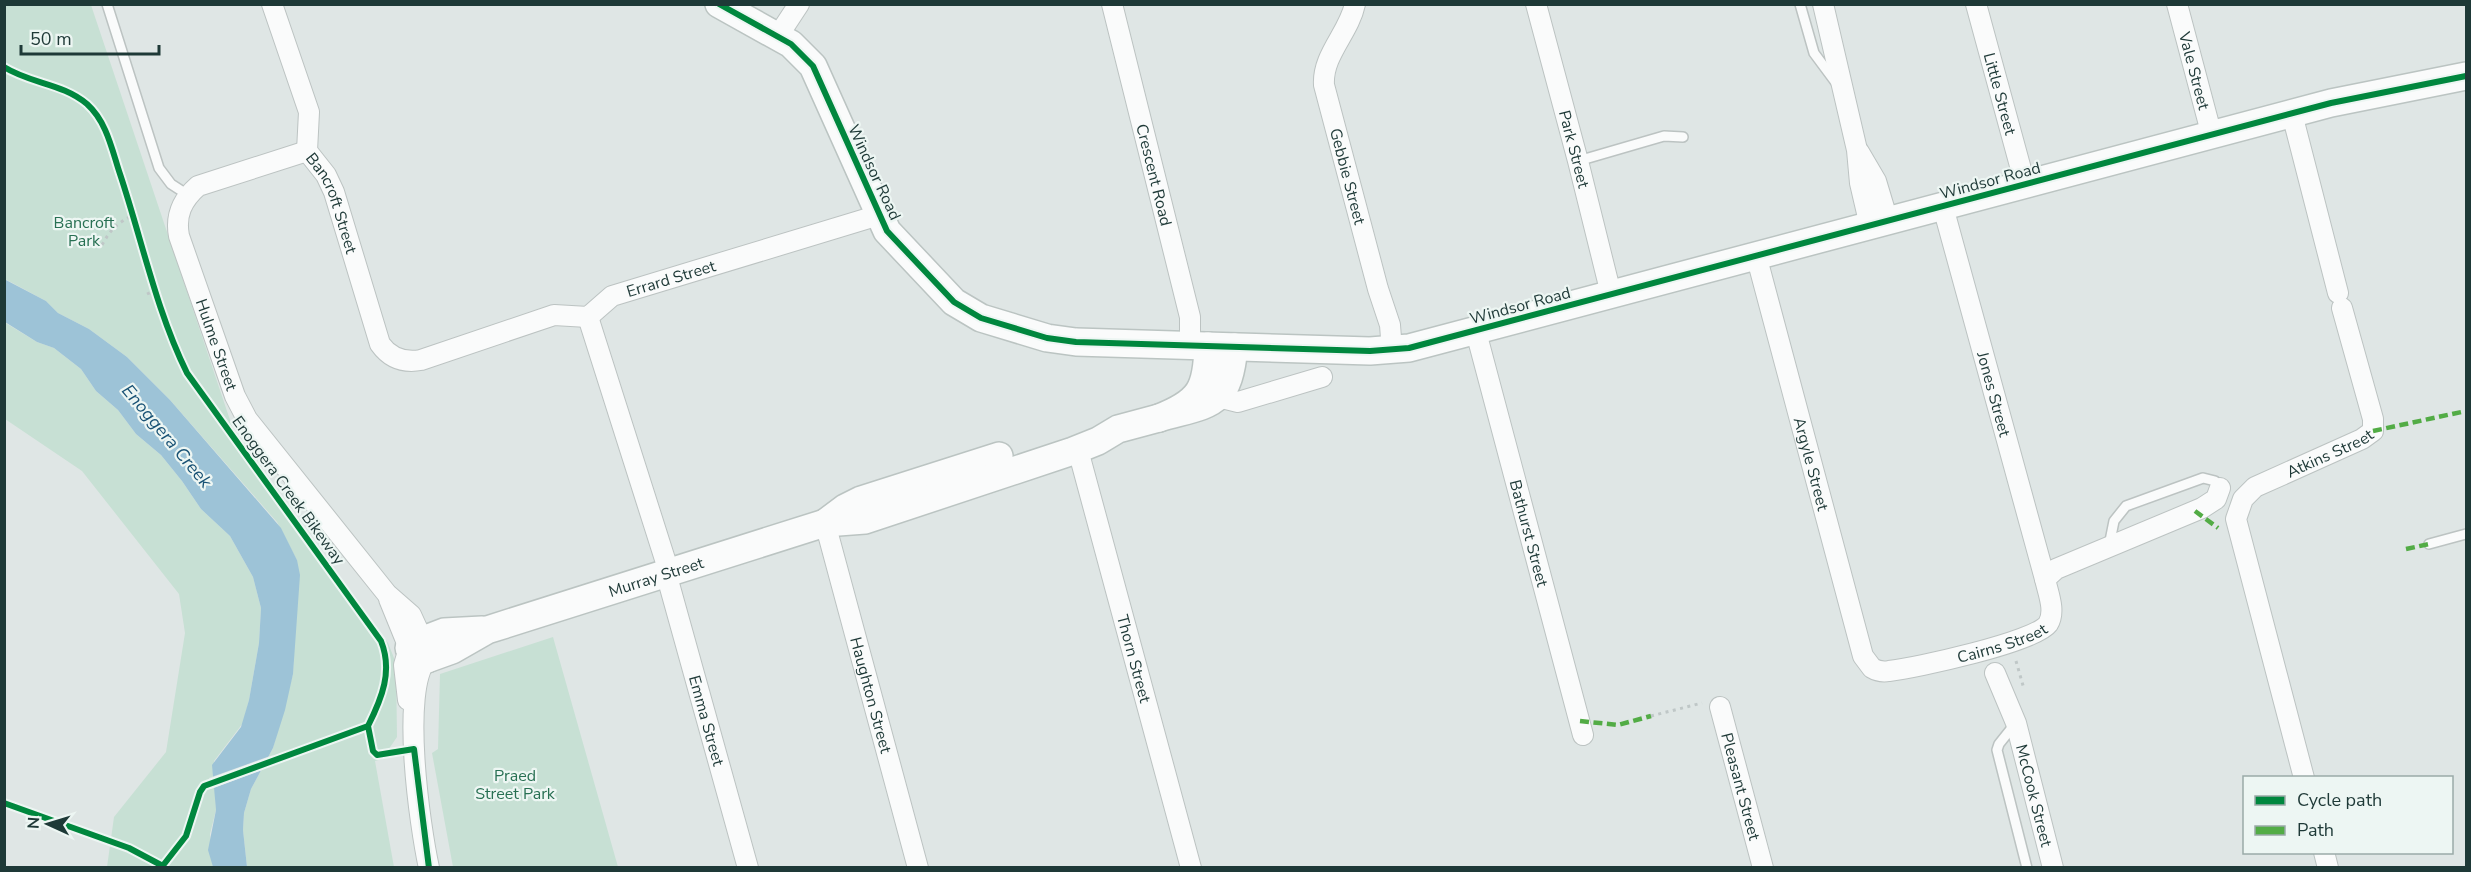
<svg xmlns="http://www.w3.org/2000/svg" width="2471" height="872" font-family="'Nunito Sans',sans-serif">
<rect width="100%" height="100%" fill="#dfe6e5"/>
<path fill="#c7e0d4" d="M4 5H91L233 429 388 643 396 663 397 737 382 759 375 761 394 867H247L243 830 244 813 251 789 273 748 293 674 297 560 277 522 170 400 127 357 89 329 58 313 46 301 5 279Z
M4 322 37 342 54 348 81 369 96 391 118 410 136 434 161 455 182 481 201 509 230 536 253 577 261 608 259 643 249 700 243 723 214 761 216 810 210 834 213 867H107L114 817 166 752 185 633 179 594 82 471 5 419Z
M553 637 618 867H453L432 753 438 749 440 674Z"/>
<path fill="#9dc3d7" d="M4 279 46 301 58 313 89 329 127 357 170 400 281 528 297 560 300 575 293 674 285 710 273 748 251 789 244 813 243 830 247 867H213L208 850 216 810 212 765 241 727 249 700 259 643 261 608 253 577 230 536 201 509 182 481 161 455 136 434 118 410 96 391 81 369 54 348 37 342 5 322Z"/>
<path fill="#dfe6e5" d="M273 755 265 769 211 789 209 778Z"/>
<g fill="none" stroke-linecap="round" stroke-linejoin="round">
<g stroke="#bcc3c2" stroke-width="12">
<path id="lane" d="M107 4 159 168 171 184 188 195
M1800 4 1814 53 1837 84
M1578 161 1664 136 1683 137
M2429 544 2466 534
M2109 546 2114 521 2126 506 2203 478 2215 481 2220 488
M2015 724 1999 744 1997 750 2027 868"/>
</g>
<g stroke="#bcc3c2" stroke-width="22">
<g id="street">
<path id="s1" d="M272 4 309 112 307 151 326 175 334 192 380 344C390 358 404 363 421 360L554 315 588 317 612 296 879 215"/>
<path id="s2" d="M1112 4 1190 317V345"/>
<path id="s3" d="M1355 4C1349 33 1322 55 1324 85L1378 289 1390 325 1392 351"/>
<path id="s4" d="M1536 4 1578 161 1611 294"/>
<path d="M1823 4 1857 150 1860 183 1870 226"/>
<path id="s5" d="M1976 4 2025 184"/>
<path id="s6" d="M2177 4 2212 136"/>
<path d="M778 36 799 4"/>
<path d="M2292 114 2338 293"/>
<path id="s7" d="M307 151 198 186C182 200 175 215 179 236L235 396 247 419 387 594 411 615 422 639"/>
<path d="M1859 152 1876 181 1888 221"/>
<path id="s8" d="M1943 207 2045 579"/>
<path id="s9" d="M1756 255 1863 656 1872 668C1877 671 1883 672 1889 671 1915 668 2035 642 2048 624 2056 611 2048 593 2045 579L2056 569 2202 508 2216 499 2220 488"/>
<path d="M588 317 669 572"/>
<path id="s10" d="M1476 332 1583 735"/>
<path d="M1218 397 1238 402 1322 377"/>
<path id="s11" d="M1078 450 1191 868"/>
<path id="s12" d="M825 523 918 868"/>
<path id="s13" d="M666 573 748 868"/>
<path d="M389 599 409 648 404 665 408 700"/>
<path d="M427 659C400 689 420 827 429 868"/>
<path id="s14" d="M1995 673 2016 723 2053 868"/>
<path id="s15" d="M1720 707 1763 868"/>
<path id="s16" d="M2304 778 2236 519 2243 499 2255 487 2362 439 2373 431V419L2342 308"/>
<path d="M2324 852 2328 868"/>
</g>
</g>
<g stroke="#bbc4c2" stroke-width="30">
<g id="secondary">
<path d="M719 4 791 44 813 66 887 231 954 302 981 318 1047 338 1076 342 1370 351 1409 348 2331 103 2466 76"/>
<path d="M1208 346C1207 389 1200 402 1159 418 1211 403 1228 408 1234 347"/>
<path d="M825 523 845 508 861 500 999 456"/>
<path id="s17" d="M427 659 452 650 487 630 825 523 865 520 1073 451 1098 441 1118 429 1159 418"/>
<path d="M427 659 409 648 410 645 444 632 482 630"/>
</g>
</g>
<path stroke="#bfc7c7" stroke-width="3" stroke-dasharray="3 4.5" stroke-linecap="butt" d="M102 245C110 230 118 222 134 215
M147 294 156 290
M2016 661 2024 689
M1651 716 1702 703"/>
<use href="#lane" stroke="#fafbfb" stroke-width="9"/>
<use href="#street" stroke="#fafbfb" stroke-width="20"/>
<use href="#secondary" stroke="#fafbfb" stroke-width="27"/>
<path stroke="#52ac45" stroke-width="4.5" stroke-dasharray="9 4.5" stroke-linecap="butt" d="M2373 431 2466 411
M2195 511 2218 528
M2406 549 2429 544
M1580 721 1618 725 1651 716"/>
<g stroke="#edf6f3" stroke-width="10">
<path id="cycleway" d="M719 4 791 44 813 66 887 231 954 302 981 318 1047 338 1076 342 1370 351 1409 348 2331 103 2466 76
M4 67C31 84 62 83 87 104 107 122 112 150 120 174 142 240 156 310 187 373L381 641C393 671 382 698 368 726L204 786 200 792 186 836 161 868
M368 726 373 751 377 755 414 749 429 868
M4 803 129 848 161 865"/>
</g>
<use href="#cycleway" stroke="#00873e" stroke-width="6"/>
</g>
<g text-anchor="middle" stroke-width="4.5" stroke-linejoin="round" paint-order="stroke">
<g font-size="16" fill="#1e3937" stroke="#edf6f3">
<text dy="6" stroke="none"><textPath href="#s6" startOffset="69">Vale Street</textPath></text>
<text dy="6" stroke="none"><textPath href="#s5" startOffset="93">Little Street</textPath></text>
<text dy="6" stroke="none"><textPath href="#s4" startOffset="150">Park Street</textPath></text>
<text transform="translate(875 172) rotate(65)" y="6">Windsor Road</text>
<text dy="6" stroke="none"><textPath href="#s2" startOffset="176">Crescent Road</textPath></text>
<text dy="6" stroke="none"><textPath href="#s3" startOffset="182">Gebbie Street</textPath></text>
<text transform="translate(1990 180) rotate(-15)" y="6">Windsor Road</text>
<text dy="6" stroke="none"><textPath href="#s1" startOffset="212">Bancroft Street</textPath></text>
<text dy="6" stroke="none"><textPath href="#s1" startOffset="676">Errard Street</textPath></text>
<text transform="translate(1520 305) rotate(-15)" y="6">Windsor Road</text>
<text dy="6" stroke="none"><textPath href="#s7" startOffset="286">Hulme Street</textPath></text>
<text dy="6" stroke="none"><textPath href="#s8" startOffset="194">Jones Street</textPath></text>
<text dy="6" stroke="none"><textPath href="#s16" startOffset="388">Atkins Street</textPath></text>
<text dy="6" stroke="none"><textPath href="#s9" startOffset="216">Argyle Street</textPath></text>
<text transform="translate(289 490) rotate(54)" y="6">Enoggera Creek Bikeway</text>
<text dy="6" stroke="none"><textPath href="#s10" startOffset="208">Bathurst Street</textPath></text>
<text dy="6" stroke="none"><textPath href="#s17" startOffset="244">Murray Street</textPath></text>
<text dy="6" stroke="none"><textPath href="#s9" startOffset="564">Cairns Street</textPath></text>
<text dy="6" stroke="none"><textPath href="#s11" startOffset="216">Thorn Street</textPath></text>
<text dy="6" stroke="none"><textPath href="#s12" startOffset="178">Haughton Street</textPath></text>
<text dy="6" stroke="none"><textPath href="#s13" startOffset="153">Emma Street</textPath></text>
<text dy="6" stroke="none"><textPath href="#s15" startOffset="82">Pleasant Street</textPath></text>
<text dy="6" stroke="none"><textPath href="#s14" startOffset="129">McCook Street</textPath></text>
</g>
<g font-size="16" fill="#287053" stroke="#edf6f3">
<text x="84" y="228">Bancroft<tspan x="84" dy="18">Park</tspan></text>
<text x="515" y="781">Praed<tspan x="515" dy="18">Street Park</tspan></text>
</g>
<g font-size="18" font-style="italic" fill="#185275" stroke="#edf6f3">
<text transform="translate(167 436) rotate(50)" y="6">Enoggera Creek</text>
</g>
</g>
<rect width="2471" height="872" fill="none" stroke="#1e3937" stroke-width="12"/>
<rect x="2243" y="776" width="210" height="78" fill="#edf6f3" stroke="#9aaaa8" stroke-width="1.5"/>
<rect x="2255" y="796" width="30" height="9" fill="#00873e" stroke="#9aaaa8" stroke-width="1.5"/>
<text x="2297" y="806" font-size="18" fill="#1e3937">Cycle path</text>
<rect x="2255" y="826" width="30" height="9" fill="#52ac45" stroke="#9aaaa8" stroke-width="1.5"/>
<text x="2297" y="836" font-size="18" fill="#1e3937">Path</text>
<g transform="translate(48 824) rotate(274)" stroke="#edf6f3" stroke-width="4.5" paint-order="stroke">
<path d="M0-4.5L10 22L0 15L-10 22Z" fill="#1e3937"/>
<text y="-9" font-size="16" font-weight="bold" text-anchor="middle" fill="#1e3937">N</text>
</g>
<path d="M21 45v9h138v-9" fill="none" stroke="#1e3937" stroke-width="3"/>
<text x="30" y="45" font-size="18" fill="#1e3937" stroke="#edf6f3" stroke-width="4.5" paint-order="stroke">50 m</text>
</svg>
